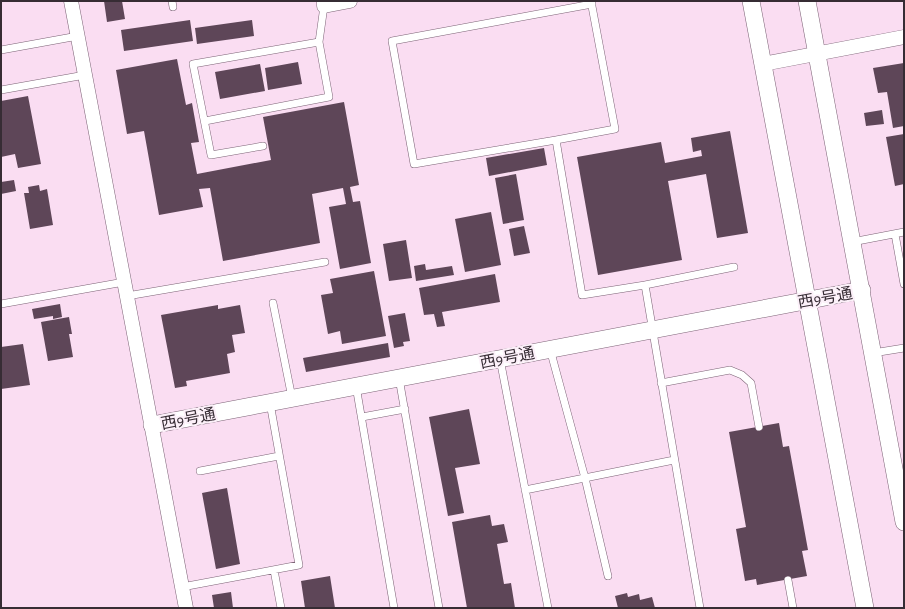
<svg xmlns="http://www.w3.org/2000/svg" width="905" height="609" font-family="'Alegreya Sans','Noto Sans JP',sans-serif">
<rect width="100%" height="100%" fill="#faddf2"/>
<path fill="#5e4658" d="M104 1H122L125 19 107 22Z
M190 20 193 41 124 51 121 30Z
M252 20 254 36 197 44 195 28Z
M177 59 186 105 192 103 199 142 191 143 197 174 271 160 263 117 344 102 359 185 350 187 353 202 360 201 371 263 340 269 329 207 346 204 343 188 312 194 320 243 223 261 210 188 199 189 203 207 159 215 144 131 127 134 116 70Z
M298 62 302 84 268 90 265 68Z
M904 63V126L893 128 887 92 878 93 873 68Z
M260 64 265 91 220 99 215 72Z
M28 96 41 164 18 168 15 154 1 157V101Z
M882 110 884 124 866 126 864 113Z
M730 131 748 233 717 238 706 174 668 181 682 260 598 275 577 157 661 142 665 163 702 156 701 150 693 152 691 138Z
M904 134V184L895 186 886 137Z
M544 148 547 165 489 176 486 158Z
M516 174 524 220 503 224 495 178Z
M14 180 16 191 1 194V182Z
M39 185 40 191 47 189 53 225 30 229 24 193H29L28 187Z
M491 212 501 265 465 272 455 219Z
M524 226 530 253 514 256 509 229Z
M406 240 412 278 389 281 383 244Z
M425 264 426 270 452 266 454 275 416 281 414 266Z
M374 271 386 336 342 344 340 331 328 334 321 295 333 293 330 279Z
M495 274 500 302 442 312 445 326 437 327 434 314 424 315 419 288Z
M60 304 62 317 53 319V316L34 319 32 309Z
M218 305V309L240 305 245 333 232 335 235 352 227 354 230 373 186 381 187 386 175 388 161 315Z
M405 313 410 341 403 342 404 346 394 348 388 316Z
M69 317 72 334H69L73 357 48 361 41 322Z
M388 343 390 357 306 372 303 358Z
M23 344 30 385 1 389V347Z
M469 409 480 464 455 468 464 513 448 516 429 417Z
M779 423 783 447 789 446 808 550 802 551 807 576 757 585 756 579 745 581 736 529 746 527 729 432Z
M227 488 240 564 216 569 202 493Z
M490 515 492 526 504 524 508 542 497 544 504 584 511 583 515 608H467L452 522Z
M330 576 335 608H305L301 581Z
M231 592 233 608H214L212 595Z
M627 593 628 597 639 594 640 600 652 597 655 608H618L615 596Z"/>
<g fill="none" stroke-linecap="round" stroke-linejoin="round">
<g stroke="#7c6376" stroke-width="8">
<path id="service" d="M172 1 173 7
M592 4 392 41 414 164 556 140 582 295 645 285
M1 50 78 36
M1 90 85 75
M205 121 329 97 319 42 324 6
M556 140 615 129 591 1
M263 146 211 155 193 64 319 42
M895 234 904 284
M852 242 904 232
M127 296 325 262
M273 303 292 398
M1 304 124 282
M550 349 585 478 608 576
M873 353 904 348
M500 359 548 608
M399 378 439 608
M661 383 730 370 742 375 751 383 759 427
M356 386 394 608
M362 417 405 409
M200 471 279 456
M525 490 674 460
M274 570 281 608
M788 580 793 608
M182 587 299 565 270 403
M700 608 645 285 734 267"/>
</g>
<g stroke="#7c6376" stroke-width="15">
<path id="minor" d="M71 1 186 608
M324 1V6L350 1
M763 64 904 37"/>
</g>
<g stroke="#7c6376" stroke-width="18">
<path id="tertiary" d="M751 1 865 608
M807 1 904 522
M152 425 862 290"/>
</g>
<use href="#service" stroke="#fff" stroke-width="7"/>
<use href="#minor" stroke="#fff" stroke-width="14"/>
<use href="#tertiary" stroke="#fff" stroke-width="17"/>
</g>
<g text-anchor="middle" stroke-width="4" stroke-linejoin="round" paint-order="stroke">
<g font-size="16" fill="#362c34" stroke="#fcf0f9">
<text transform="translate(825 297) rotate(-10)" y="6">西9号通</text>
<text transform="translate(507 357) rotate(-11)" y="6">西9号通</text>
<text transform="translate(188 418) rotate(-11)" y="6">西9号通</text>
</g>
</g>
<rect width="905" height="609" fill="none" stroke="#362c34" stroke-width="4"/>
</svg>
